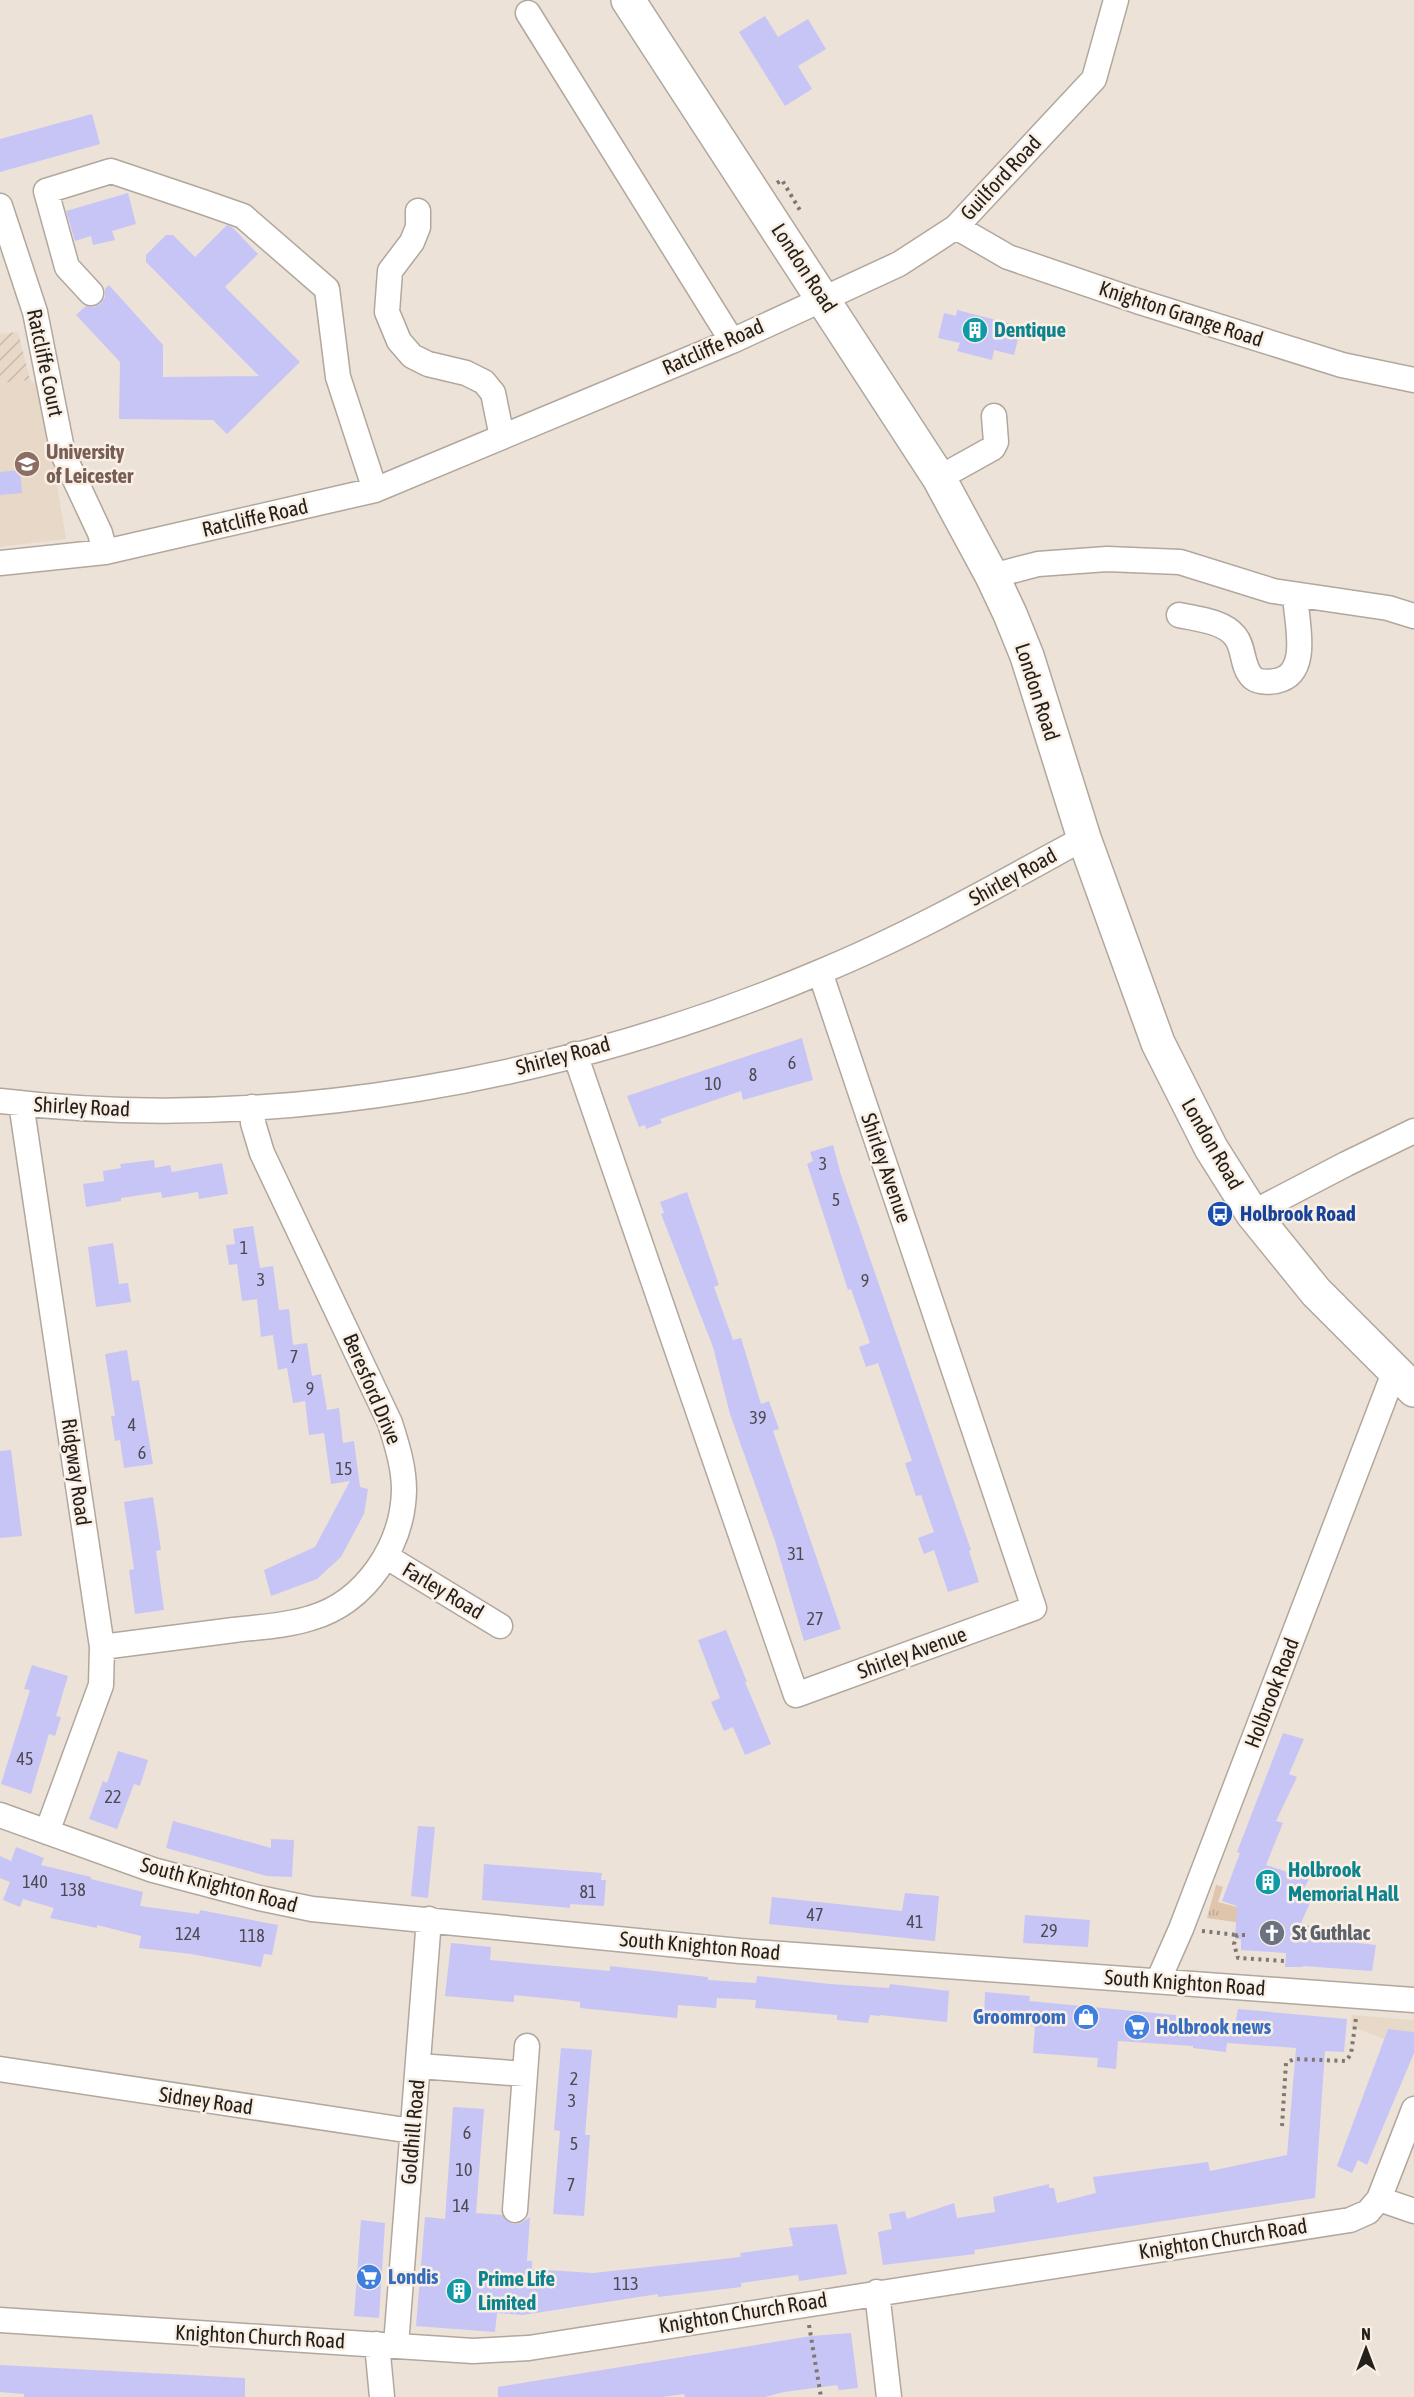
<svg xmlns="http://www.w3.org/2000/svg" width="1414" height="2397" font-family="'Asap Condensed',sans-serif">
<defs>
<pattern id="industrial-furrows" width="10" height="10" patternUnits="userSpaceOnUse" patternTransform="scale(1.5)"><rect width="10" height="10" fill="#e8d8c7"/><path d="M-1 1l2-2M0 10L10 0M9 11l2-2" fill="none" stroke="#c7b9aa"/></pattern>
<pattern id="grass-tufts" width="24" height="20" patternUnits="userSpaceOnUse" patternTransform="scale(1.5)"><rect width="24" height="20" fill="#dec5ab"/><path d="M3 7l-1-3M5 7V3M7 7l1-3M15 17l-1-3M17 17v-4M19 17l1-3" fill="none" stroke="#bea993"/></pattern>
</defs>
<rect width="100%" height="100%" fill="#ece2d7"/>
<path fill="#e8d8c7" d="M30 380 41 388 66 539 0 547V383Z
M1352 2015 1414 2020V2051L1351 2026Z"/>
<path fill="url(#industrial-furrows)" d="M18 332 30 380 0 383V334Z"/>
<path fill="url(#grass-tufts)" d="M1216 1885 1223 1887 1218 1902 1241 1908 1242 1923 1207 1918Z"/>
<path fill="#c7c5f5" d="M765 16 778 37 808 19 826 49 798 66 812 89 785 106 739 32Z
M92 114 100 144 0 172V139Z
M128 193 136 224 112 231 115 240 93 245 91 236 75 241 66 211Z
M227 225 232 227 258 254 225 287 300 362 227 434 213 420 119 419 120 362 76 315 86 306 94 307 100 304 105 297V289L109 285 163 345V377L259 376 146 262V255L166 235H173L195 257Z
M957 310 1012 324 1009 337 1018 339 1014 355 994 350 992 360 957 351 960 343 938 338 944 313 956 316Z
M20 470 22 493 0 495V472Z
M802 1038 813 1080 743 1100 741 1091 660 1119 662 1123 646 1129 645 1125 639 1127 627 1096Z
M833 1145 841 1175 971 1550 969 1551 979 1582 948 1592 934 1550 924 1554 918 1538 934 1532 921 1495 916 1496 905 1463 912 1461 878 1363 866 1367 859 1347 870 1343 851 1289 848 1290 807 1164 813 1161 810 1152Z
M154 1160 155 1168 170 1165 172 1172 222 1163 228 1194 199 1199 198 1192 162 1198 161 1192 121 1198V1201L86 1207 83 1184 104 1181 103 1171 121 1168 120 1164Z
M687 1192 719 1285 714 1287 733 1340 741 1338 761 1404 769 1401 779 1429 773 1431 841 1629 804 1641 775 1541 730 1414 713 1347 661 1214 664 1213 660 1202Z
M253 1226 260 1268 273 1266 279 1310 289 1309 293 1345 307 1343 312 1376 321 1374 327 1410 339 1408 343 1443 354 1441 360 1487 368 1489 364 1514 341 1557 317 1579 271 1596 264 1570 315 1547 350 1481 331 1484 324 1433 309 1435 305 1401 293 1403 287 1368 278 1370 273 1335 261 1337 257 1299 242 1301 237 1264 229 1265 226 1245 235 1244 233 1229Z
M113 1243 119 1284 128 1283 131 1302 96 1307 88 1247Z
M127 1350 132 1381 139 1380 153 1464 124 1468 120 1440 115 1441 111 1416H115L105 1354Z
M11 1450 22 1536 0 1538V1451Z
M153 1497 161 1550 156 1551 164 1610 135 1614 129 1570 134 1569 124 1502Z
M726 1630 747 1682H745L771 1744 745 1755 733 1727 724 1731 711 1702 720 1698 698 1640Z
M32 1665 68 1676 56 1716 61 1717 55 1736 49 1734 31 1794 1 1784 30 1690 24 1689Z
M1283 1733 1304 1739 1289 1774 1297 1777 1276 1821 1283 1823 1266 1865 1309 1879 1303 1890 1314 1894 1300 1925H1309L1308 1937 1376 1945 1372 1971 1303 1966V1967H1285L1286 1953 1241 1950V1939H1235L1237 1906 1222 1901 1240 1853 1237 1852Z
M118 1751 148 1760 140 1786 134 1784 117 1829 89 1819 103 1781 107 1783Z
M173 1821 271 1848V1839L294 1840 292 1877 267 1876 166 1848Z
M418 1826 435 1827 428 1898 411 1896Z
M16 1847 44 1858 41 1865 91 1877V1879L143 1892 140 1906 199 1914 200 1910 278 1925 272 1955 264 1954 261 1967 191 1954 139 1948 141 1936 97 1925V1928L50 1918 54 1908 23 1899 20 1907 3 1900 10 1882 0 1878V1856L11 1861Z
M484 1864 602 1873 601 1880H606L604 1906 570 1904V1908L482 1900Z
M905 1893 939 1896 935 1941 769 1924 772 1897 902 1911Z
M1025 1915 1090 1920 1088 1947 1023 1943Z
M451 1943 491 1947 490 1960 610 1971V1966L708 1977V1980L756 1983 757 1976 830 1984 889 1988 890 1984 949 1991 947 2022 880 2015V2016L870 2015 868 2023 837 2020V2015L755 2008 756 2000 717 1998 716 2008 678 2005 677 2018 580 2008V2002L564 2000 514 1995V2002L445 1996Z
M985 1992 1030 1996 1029 2001 1176 2015V2020L1235 2025 1238 2009 1347 2019 1344 2052 1325 2051 1315 2198 974 2250 975 2254 883 2265 878 2232 892 2229 889 2214 905 2211 907 2219 954 2203 957 2218 995 2212 993 2197 1049 2184V2188H1054L1057 2203 1096 2193 1093 2177 1208 2162 1210 2171 1287 2155 1296 2048 1227 2043 1226 2052 1193 2048V2046L1118 2041 1116 2069 1097 2067 1098 2058 1033 2053 1035 2026 984 2022Z
M1388 2029 1414 2032V2053L1367 2165 1358 2160 1352 2173 1337 2166Z
M561 2048 592 2050 585 2135H590L584 2216 553 2214 560 2131 554 2130Z
M453 2107 484 2109 476 2213 502 2215 507 2221 513 2224 521 2223 530 2217 527 2261H532V2269L593 2273 741 2257 740 2253 793 2246 789 2228 837 2224 847 2274 799 2281 798 2275 741 2283V2287L658 2297V2294L523 2315 497 2313 495 2332 416 2326 425 2217 445 2219Z
M361 2220 385 2223 379 2318 354 2316Z
M851 2333 858 2388 839 2390 837 2385 784 2392 765 2397H685L684 2394 662 2397H498V2387L811 2336Z
M0 2365 245 2378V2397H24V2394L0 2392Z"/>
<g fill="none" stroke-linecap="round" stroke-linejoin="round">
<g stroke="#b1a79d" stroke-width="27">
<path id="minor" d="M528 13 732 341
M0 206 35 312 63 454 100 533 105 552
M418 211V227L412 242 390 271 387 312 399 341 412 356 428 364 466 373 484 382 493 393 502 437
M956 227 1008 257 1137 301 1342 365 1414 380
M91 293 67 267 46 191 111 171 203 202 243 216 327 289 338 377 375 490
M939 478 993 448 996 442 994 416
M0 563 105 552 375 490 732 341 899 264 956 227 1094 79 1116 0
M992 576 1038 564 1107 559 1180 562 1273 591 1388 608 1414 616
M1179 615C1197 619 1223 621 1235 636 1245 648 1241 667 1253 678 1259 683 1269 682 1276 681 1312 674 1296 621 1295 595
M575 1054 796 1695 1034 1608 820 972
M0 1101C274 1134 567 1079 820 972 912 934 998 885 1084 838
M21 1103 102 1647 101 1685 47 1832
M1252 1213 1346 1164 1414 1131
M387 1557 500 1626
M102 1647C146 1641 190 1636 234 1630 259 1627 286 1626 311 1618 366 1602 403 1545 404 1490 404 1467 397 1445 390 1423L262 1153 253 1123 252 1107
M0 1815 153 1870 259 1898 312 1909 740 1951 1414 2000
M1158 1981 1181 1929 1395 1370
M419 2066 525 2074
M0 2069 412 2131
M1379 2199 1414 2211
M515 2210 527 2046
M877 2292 889 2397
M0 2320 473 2351 529 2348 1350 2220 1368 2212 1379 2199 1414 2109
M377 2344 382 2397
M396 2345 429 1919"/>
</g>
<g stroke="#b1a79d" stroke-width="36">
<path id="highway" d="M628 0 939 478 992 576 1010 614 1027 656 1084 838 1158 1043 1211 1148 1252 1213 1316 1292 1414 1390"/>
</g>
<path stroke="#7f7871" stroke-width="4" stroke-dasharray="3 4.5" stroke-linecap="butt" d="M777 183 782 180 801 212
M1202 1931 1237 1935
M1245 1935H1237L1234 1944 1238 1958 1284 1961
M1282 2126 1286 2063 1294 2059 1346 2061 1351 2054 1356 2018
M809 2325 821 2397"/>
<use href="#minor" stroke="#fff" stroke-width="24"/>
<use href="#highway" stroke="#fff" stroke-width="33"/>
</g>
<defs>
<g id="building-disc" transform="scale(1.35)"><circle r="9.5" fill="#0f9aa8" stroke="#f9efe4"/><path d="M-4-6H4V6H1V3H-1V6H-4ZM-2.5-4.3h1.7v1.8h-1.7ZM.8-4.3h1.7v1.8H.8ZM-2.5-1h1.7V.8h-1.7ZM.8-1h1.7V.8H.8Z" fill="#fff"/></g>
<g id="university-disc" transform="scale(1.35)"><circle r="9.5" fill="#8d6e63" stroke="#f9efe4"/><path d="M0-5L7-2L0 1L-7-2ZM-4 1L0 2.5L4 1V4Q0 6-4 4Z" fill="#fff"/></g>
<g id="bus-disc" transform="scale(1.35)"><circle r="9.5" fill="#1a4fb4" stroke="#f9efe4"/><path d="M-5-6H5V4H4V6H2V4H-2V6H-4V4H-5ZM-3.5-4V0h7V-4ZM-3.5 1.2v1.5H-2V1.2ZM2 1.2v1.5H3.5V1.2Z" fill="#fff"/></g>
<g id="church-disc" transform="scale(1.35)"><circle r="9.5" fill="#6b7280" stroke="#f9efe4"/><path d="M-1.2-6h2.4v3.5h3.3v2.4h-3.3V6h-2.4V-.1h-3.3v-2.4h3.3Z" fill="#fff"/></g>
<g id="shop-disc" transform="scale(1.35)"><circle r="9.5" fill="#3f7fe0" stroke="#f9efe4"/><path d="M-5-2.5h2.3a2.7 3.5 0 0 1 5.4 0H5L5.5 6h-11ZM-1.5-2.5h3a1.5 2.3 0 0 0-3 0Z" fill="#fff"/></g>
<g id="supermarket-disc" transform="scale(1.35)"><circle r="9.5" fill="#3f7fe0" stroke="#f9efe4"/><path d="M-6-5.5h2.5l.6 2H6L4.5 2H-2.5L-4.4-4H-6ZM-1.5 3.2a1.3 1.3 0 1 0 .1 0ZM3 3.2a1.3 1.3 0 1 0 .1 0Z" fill="#fff"/></g>
</defs>
<g fill-rule="evenodd">
<use href="#building-disc" x="975" y="330"/>
<use href="#university-disc" x="27" y="464"/>
<use href="#bus-disc" x="1220" y="1214"/>
<use href="#building-disc" x="1268" y="1882"/>
<use href="#church-disc" x="1272" y="1933"/>
<use href="#shop-disc" x="1086" y="2017"/>
<use href="#supermarket-disc" x="1137" y="2027"/>
<use href="#supermarket-disc" x="369" y="2277"/>
<use href="#building-disc" x="459" y="2291"/>
</g>
<g text-anchor="middle" stroke-width="5" stroke-linejoin="round" paint-order="stroke">
<g font-size="18" fill="#4d4952">
<text x="792" y="1069">6</text>
<text x="753" y="1081">8</text>
<text x="713" y="1090">10</text>
<text x="823" y="1170">3</text>
<text x="836" y="1206">5</text>
<text x="244" y="1254">1</text>
<text x="261" y="1286">3</text>
<text x="865" y="1287">9</text>
<text x="294" y="1363">7</text>
<text x="310" y="1395">9</text>
<text x="758" y="1424">39</text>
<text x="132" y="1431">4</text>
<text x="142" y="1459">6</text>
<text x="344" y="1475">15</text>
<text x="796" y="1560">31</text>
<text x="815" y="1625">27</text>
<text x="25" y="1765">45</text>
<text x="113" y="1803">22</text>
<text x="35" y="1888">140</text>
<text x="73" y="1896">138</text>
<text x="588" y="1898">81</text>
<text x="815" y="1921">47</text>
<text x="915" y="1928">41</text>
<text x="1049" y="1937">29</text>
<text x="188" y="1940">124</text>
<text x="252" y="1942">118</text>
<text x="574" y="2085">2</text>
<text x="572" y="2107">3</text>
<text x="467" y="2139">6</text>
<text x="574" y="2150">5</text>
<text x="464" y="2176">10</text>
<text x="571" y="2191">7</text>
<text x="461" y="2212">14</text>
<text x="626" y="2290">113</text>
</g>
<g font-size="21" fill="#24201c" stroke="#f9efe4">
<text transform="translate(1001 178) rotate(-47)" y="7">Guilford Road</text>
<text transform="translate(804 268) rotate(57)" y="7">London Road</text>
<text transform="translate(1181 314) rotate(18)" y="7">Knighton Grange Road</text>
<text transform="translate(713 347) rotate(-24)" y="7">Ratcliffe Road</text>
<text transform="translate(45 363) rotate(78)" y="7">Ratcliffe Court</text>
<text transform="translate(255 518) rotate(-13)" y="7">Ratcliffe Road</text>
<text transform="translate(1037 692) rotate(72)" y="7">London Road</text>
<text transform="translate(1013 877) rotate(-29)" y="7">Shirley Road</text>
<text transform="translate(563 1056) rotate(-15)" y="7">Shirley Road</text>
<text transform="translate(82 1107) rotate(3)" y="7">Shirley Road</text>
<text transform="translate(1212 1144) rotate(60)" y="7">London Road</text>
<text transform="translate(886 1168) rotate(71)" y="7">Shirley Avenue</text>
<text transform="translate(372 1389) rotate(67)" y="7">Beresford Drive</text>
<text transform="translate(76 1472) rotate(82)" y="7">Ridgway Road</text>
<text transform="translate(443 1591) rotate(31)" y="7">Farley Road</text>
<text transform="translate(912 1653) rotate(-20)" y="7">Shirley Avenue</text>
<text transform="translate(1272 1693) rotate(-69)" y="7">Holbrook Road</text>
<text transform="translate(219 1885) rotate(15)" y="7">South Knighton Road</text>
<text transform="translate(700 1946) rotate(5)" y="7">South Knighton Road</text>
<text transform="translate(1185 1983) rotate(4)" y="7">South Knighton Road</text>
<text transform="translate(206 2101) rotate(8)" y="7">Sidney Road</text>
<text transform="translate(413 2132) rotate(-85)" y="7">Goldhill Road</text>
<text transform="translate(1223 2239) rotate(-9)" y="7">Knighton Church Road</text>
<text transform="translate(743 2313) rotate(-9)" y="7">Knighton Church Road</text>
<text transform="translate(260 2337) rotate(3)" y="7">Knighton Church Road</text>
</g>
<g font-size="21" font-weight="bold" fill="#0d838f" stroke="#f9efe4" text-anchor="start">
<text x="994" y="337">Dentique</text>
<text x="1288" y="1877">Holbrook<tspan x="1288" dy="24">Memorial Hall</tspan></text>
<text x="478" y="2286">Prime Life<tspan x="478" dy="24">Limited</tspan></text>
</g>
<g font-size="21" font-weight="bold" fill="#785e54" stroke="#f9efe4" text-anchor="start">
<text x="46" y="459">University<tspan x="46" dy="24">of Leicester</tspan></text>
</g>
<g font-size="21" font-weight="bold" fill="#164399" stroke="#f9efe4" text-anchor="start">
<text x="1240" y="1221">Holbrook Road</text>
</g>
<g font-size="21" font-weight="bold" fill="#5b616d" stroke="#f9efe4" text-anchor="start">
<text x="1292" y="1940">St Guthlac</text>
</g>
<g font-size="21" font-weight="bold" fill="#366cbe" stroke="#f9efe4" text-anchor="start">
<text x="1066" y="2024" text-anchor="end">Groomroom</text>
<text x="1156" y="2034">Holbrook news</text>
<text x="388" y="2284">Londis</text>
</g>
</g>
<g transform="translate(1366 2349)" stroke="#f9efe4" stroke-width="4.5" paint-order="stroke">
<path d="M0-4.5L10 22L0 15L-10 22Z" fill="#24201c"/>
<text y="-9" font-size="16" font-weight="bold" text-anchor="middle" fill="#24201c">N</text>
</g>
</svg>
